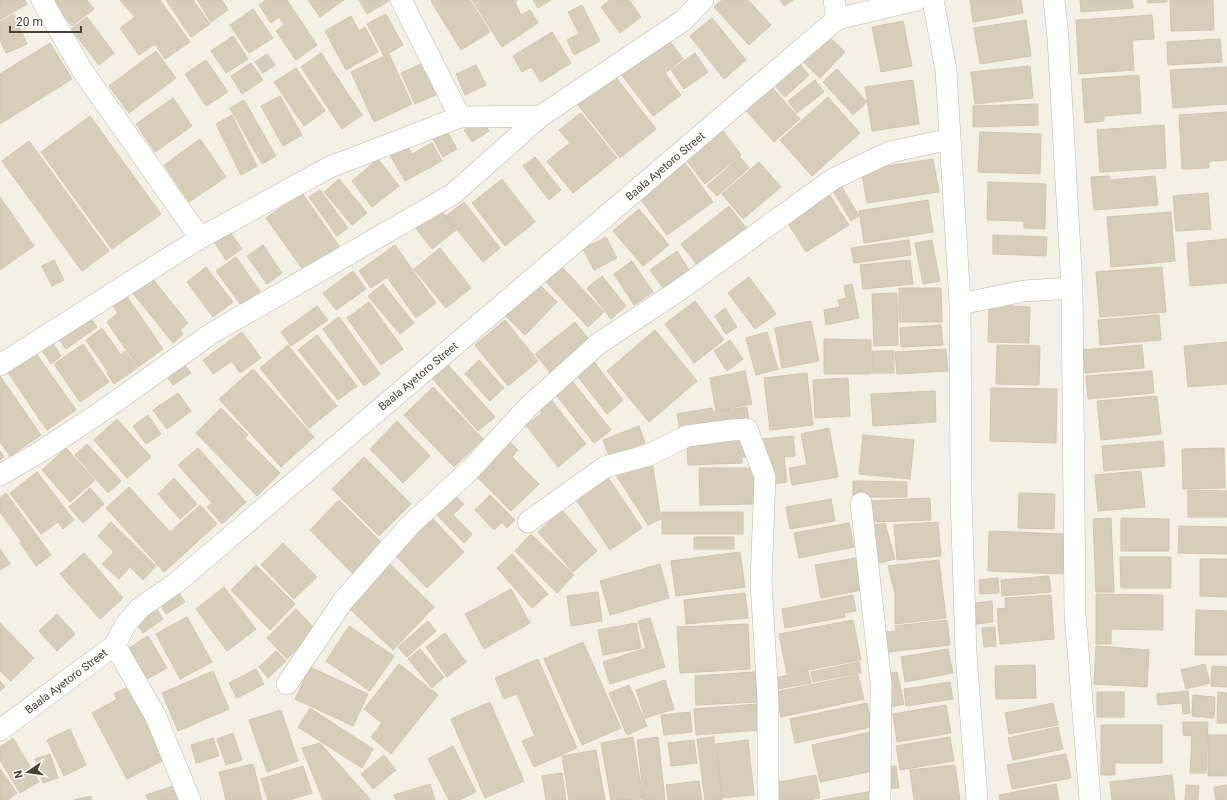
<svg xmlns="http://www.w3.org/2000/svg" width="1227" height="800" font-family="Roboto,sans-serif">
<rect width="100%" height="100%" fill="#f4f0e6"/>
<path fill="#d6cdbb" stroke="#d2c5ae" d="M0 0H25L27 4 0 20Z
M51 0H87L94 9 72 26Z
M120 0H160L190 42 165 59 155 44 139 55 120 28 135 17Z
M166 0H193L210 24 191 37Z
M197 0H222L228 10 211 22Z
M266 0H287L317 45 296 60 276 31 284 25 279 17 271 23 259 5Z
M308 0H344L320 17Z
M359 0H389V1L367 14Z
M432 0H470L490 32 461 50 431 1Z
M472 0H517L515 3 521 15 530 10 538 23 502 47Z
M533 0H551L538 8Z
M610 0H629L641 17 620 33 601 7Z
M722 0H748L771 25 749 45 714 7Z
M780 0H793L784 6Z
M970 0H1021L1023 13 973 22Z
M1080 0H1132L1133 8 1081 12Z
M1147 0H1167V2L1147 3Z
M1170 0H1213L1214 30 1171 31Z
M582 5 600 41 574 55 567 40 579 34 568 12Z
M253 9 273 38 249 53 230 25Z
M14 14 27 44 6 53 0 40V22Z
M386 14 403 45 384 56 367 24Z
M1152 15 1154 39 1132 40 1134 70 1079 74 1076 20Z
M351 16 359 31 365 27 378 52 346 70 325 31Z
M87 17 114 53 99 65 71 29Z
M712 18 746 60 724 79 690 36Z
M1026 20 1031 56 980 64 974 28Z
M903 21 912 66 881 72 872 27Z
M823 31 845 52 820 78 798 57Z
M552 32 571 63 541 82 531 67 522 72 513 56Z
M233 36 248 59 226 73 211 51Z
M668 39 683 59 665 73 681 95 653 116 621 74Z
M1220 39 1222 62 1168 65 1167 42Z
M50 43 72 79 0 124V74Z
M156 51 176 78 129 113 109 86Z
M321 53 362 115 342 129 301 67Z
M695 53 708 72 684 89 671 70Z
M267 54 275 65 263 73 255 62Z
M389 54 412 104 374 122 351 72Z
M795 59 809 75 785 97 771 81Z
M206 60 228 92 206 106 185 74Z
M428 61 442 92 415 104 401 73Z
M251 63 263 80 242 94 231 76Z
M476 65 486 85 465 95 456 74Z
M1030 66 1033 98 975 104 971 72Z
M1227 67V104L1173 108 1170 70Z
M296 68 325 111 304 126 274 82Z
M837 69 867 102 853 115 823 82Z
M611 71 656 129 620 158 574 100Z
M1139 75 1141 113 1104 116V121L1085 123 1082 79Z
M815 80 824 92 797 113 788 101Z
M913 80 919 124 872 131 865 87Z
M768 83 800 119 774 142 742 106Z
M280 96 302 135 283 146 261 106Z
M828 97 860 133 812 176 780 140Z
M173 98 192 126 155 152 136 124Z
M244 100 276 156 262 164 230 108Z
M1038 104V125L973 127V106Z
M1227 112V160L1209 161V168L1182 169 1179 115Z
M581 113 617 158 573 193 547 161 570 143 559 130Z
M232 115 257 166 241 175 216 124Z
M90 116 161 214 112 249 41 152Z
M482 119 489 131 472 142 464 130Z
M1164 125 1166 168 1100 172 1097 130Z
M721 128 741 155 705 184 684 157Z
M447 131 457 149 443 157 433 139Z
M980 132 1041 134 1040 174 978 172Z
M200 139 226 177 189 202 164 165Z
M29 141 109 251 82 271 2 161Z
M404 141 412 154 432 143 442 161 405 181 387 150Z
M535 157 561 190 549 200 523 166Z
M740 157 749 168 717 196 707 186Z
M378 159 399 186 372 207 352 181Z
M933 159 939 192 867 203 861 170Z
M759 162 781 187 743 219 722 194Z
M685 163 713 202 667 235 639 197Z
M1110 176V180L1155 176 1158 205 1094 210 1091 177Z
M339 179 367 213 352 225 324 192Z
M502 179 535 222 505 246 472 203Z
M988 182 1046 184 1045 229 1024 228V221L987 220Z
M840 184 859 216 851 221 832 189Z
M320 190 348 228 337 236 309 197Z
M302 193 339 246 304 271 266 218Z
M1208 193 1211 229 1176 231 1173 196Z
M829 194 849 225 806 252 786 220Z
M0 197 34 246 0 270Z
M928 200 933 232 864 243 859 211Z
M464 202 500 248 483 262 446 216Z
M729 206 747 229 699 268 681 244Z
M439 207 456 230 432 249 414 226Z
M639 209 669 245 643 266 613 231Z
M1171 212 1175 261 1111 267 1107 217Z
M225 224 242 249 226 260 210 235Z
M993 235 1047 237 1046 256 993 254Z
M606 237 617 258 594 270 583 249Z
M1227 239V283L1190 286 1187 243Z
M909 240 911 255 854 263 851 248Z
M932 240 940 281 923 284 915 243Z
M263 245 282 273 267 284 247 256Z
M395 245 436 303 416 318 387 277 371 288 359 271Z
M440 248 471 288 446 308 414 269Z
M677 251 689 270 663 288 650 270Z
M236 257 260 291 241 305 216 271Z
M54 260 64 280 52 286 42 266Z
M910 260 913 284 863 289 860 265Z
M632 261 653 292 634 305 614 274Z
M560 265 604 312 588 327 544 280Z
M206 267 233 302 213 317 187 282Z
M1162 267 1166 312 1100 317 1096 272Z
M353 271 366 289 336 310 323 293Z
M602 276 626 306 611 319 587 288Z
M151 277 188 323 180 330 183 334 173 343 132 292Z
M749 277 776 314 755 329 728 293Z
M538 283 557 302 525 335 506 316Z
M383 284 414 323 400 334 368 296Z
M852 284 859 318 826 325 824 310 840 307 838 300 846 298 844 286Z
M899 288H941L942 322H899Z
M897 293 898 345 874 346 872 294Z
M126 295 163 349 138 367 107 322 118 313 112 305Z
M695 301 724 340 694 363 665 324Z
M369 302 403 349 381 365 347 318Z
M989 305 1030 307 1029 343 988 342Z
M317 306 328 320 291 346 281 332Z
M725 308 737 327 726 334 715 316Z
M87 312 97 327 66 349 55 334Z
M1159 315 1161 340 1100 345 1098 320Z
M339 317 380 374 364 386 323 329Z
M505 320 538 361 508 386 475 345Z
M811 321 819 361 782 368 775 328Z
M575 322 591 342 551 374 535 354Z
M941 325 943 345 901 347 900 328Z
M102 328 121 355 125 351 137 368 114 384 107 373 108 372 86 340Z
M655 330 697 381 649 422 607 371Z
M242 332 261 358 240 373 232 361 213 374 203 360Z
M767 332 778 369 756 375 746 338Z
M317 335 357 386 338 400 298 350Z
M49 338 61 356 51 364 39 345Z
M824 339 871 340V374H824Z
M730 340 743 359 727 371 714 351Z
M1227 342V384L1188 387 1184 346Z
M83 344 109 382 80 402 54 364Z
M288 345 337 406 309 428 260 368Z
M997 345 1040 346 1039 385 996 384Z
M1142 345 1144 368 1085 373 1083 350Z
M946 349 948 371 897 374 895 352Z
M872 351H894V373H872Z
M35 352 76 410 47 430 7 371Z
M592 359 623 400 607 414 575 373Z
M479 360 504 388 490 401 465 374Z
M182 361 191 373 173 385 165 374Z
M448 365 495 417 478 431 432 378Z
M253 369 314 437 281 467 219 399Z
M745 371 752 404 716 411 710 378Z
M1152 371 1154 393 1088 399 1086 376Z
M807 373 813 425 770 430 764 378Z
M0 376 41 435 10 456 0 442Z
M848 378 850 416 815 418 813 380Z
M573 382 611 430 594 443 556 395Z
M433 387 483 439 454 467 404 415Z
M991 388 1057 389 1056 443 990 441Z
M935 391 936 422 873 426 871 394Z
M178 393 191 411 167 429 153 410Z
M1157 396 1161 434 1101 440 1097 401Z
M549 397 586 444 558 467 526 425 542 413 538 406Z
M747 407 749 422 681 436 677 414 712 408 713 412Z
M221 408 248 435 245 438 280 473 257 496 196 433Z
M148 415 161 434 146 444 133 426Z
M117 419 151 457 127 478 94 440Z
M397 421 430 456 403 483 370 449Z
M639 426 645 443 609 456 603 440Z
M829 428 838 477 792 485 789 468 807 465 801 434Z
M863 435 914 440 910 479 859 474Z
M741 436 748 457H742V463L688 465 687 437Z
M793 436 795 456 784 457 787 482 767 485 762 439Z
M508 440 518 450 512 457 539 484 511 511 474 474Z
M1163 441 1165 466 1104 471 1102 446Z
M87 444 121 481 108 493 75 455Z
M66 448 95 480 70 502 42 470Z
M198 448 246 502 222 524 207 507 212 503 178 465Z
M1224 448 1225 488 1183 489 1182 449Z
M0 451 4 457 0 460Z
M364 457 411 504 379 536 332 489Z
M652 461 661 519 648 525 616 475Z
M699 468H754V504L700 505Z
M1141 471 1145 507 1098 511 1095 475Z
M37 472 74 520 63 529 58 522 41 534 10 493Z
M607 476 642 528 610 550 575 498Z
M174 478 197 504 180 519 158 494Z
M853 481 907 482V497H853Z
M129 487 170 532 200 505 217 524 164 572 106 508Z
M90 488 104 504 83 523 69 507Z
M1188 490 1227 491V517H1188Z
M6 493 51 555 36 566 20 543 21 541 0 512V498Z
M1019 493 1055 494 1054 529 1018 528Z
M454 495 464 504 453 515 472 534 464 543 435 513Z
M490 495 515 520 507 528 502 522 494 530 475 510Z
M930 498 931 520 869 522 868 501Z
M831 499 835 521 790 529 786 507Z
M339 500 383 544 353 574 310 530Z
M562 510 597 551 573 572 538 532Z
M662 512H743V534H662Z
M432 518 464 552 427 588 395 555Z
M1111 518 1114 592H1096L1093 519Z
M1121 518 1169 519V551H1121Z
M111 522 156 566 143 580 130 567 119 579 102 564 114 552 98 536Z
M938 522 941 556 897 560 894 525Z
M849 523 854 547 799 558 794 533Z
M885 523 895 559 880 563 871 526Z
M1179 526 1227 527V554L1178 553Z
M989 531 1065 534 1063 574 988 571Z
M531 534 574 575 557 593 515 551Z
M694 537H734V549H694Z
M283 543 317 577 294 599 261 565Z
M0 549 10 564 0 570Z
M740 552 745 587 676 596 671 561Z
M84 553 123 598 100 619 60 574Z
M512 554 548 594 532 608 497 568Z
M1120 557H1171V588H1121Z
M856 558 862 590 821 598 815 565Z
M1200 559H1227V597L1200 596Z
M939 560 946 618 895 624V594L888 566Z
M390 564 434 607 393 650 348 607Z
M660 564 669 598 610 615 600 581Z
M256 565 295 604 270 630 231 590Z
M1049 576 1051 592 1002 596 1001 580Z
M998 578 999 593 980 594 979 580Z
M224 587 256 629 227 651 196 609Z
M511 589 530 623 484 649 465 614Z
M177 590 185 602 166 614 159 602Z
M598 592 602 621 571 626 567 596Z
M745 593 748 618 686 624 684 600Z
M1096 594 1163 595V630L1111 629V644H1096Z
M853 595 856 611 844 613 845 617 785 628 782 609Z
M1051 595 1054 639 1000 644 997 609 1006 608 1005 598Z
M992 601 993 622 976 624 975 603Z
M154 605 163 619 143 633 134 620Z
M296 609 316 630 287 659 267 638Z
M1196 610 1227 611V655H1195Z
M57 614 75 634 57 651 39 631Z
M187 617 212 662 180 679 156 634Z
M650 618 665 667 610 684 603 662 646 648 638 621Z
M853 620 861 660 787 674 779 634Z
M947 620 950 645 888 652 886 632 896 631 895 626Z
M428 621 436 631 407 657 398 647Z
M0 623 34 658 11 681 0 671Z
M636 623 641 648 603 655 598 630Z
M748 624 750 669 680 673 677 627Z
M349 626 394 656 370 691 326 661Z
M995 627 996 646 984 647 982 628Z
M445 633 466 662 447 677 426 647Z
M148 636 167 668 147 679 129 648Z
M583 642 621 728 582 745 544 659Z
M1096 646 1149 650 1147 687 1094 684Z
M420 649 444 677 432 688 408 659Z
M948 649 953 673 905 682 901 657Z
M276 651 286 661 268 678 259 667Z
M538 659 577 748 534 767 522 741 535 736 517 694 504 699 495 678Z
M859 662 861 673 813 682 811 672Z
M399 664 438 695 391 754 371 737 382 723 364 709Z
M1205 664 1210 683 1186 689 1181 670Z
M1035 665 1036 698 996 699 995 666Z
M1212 666 1227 667V687L1211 686Z
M310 667 368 694 353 726 295 699Z
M256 669 264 684 237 698 229 683Z
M213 671 229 709 178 731 162 693Z
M808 671 811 683 772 690 770 679Z
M755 672 757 702 696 705 695 676Z
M897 672 904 704 891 707 884 675Z
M858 675 864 699 781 717 776 692Z
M665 680 674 709 645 718 636 690Z
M0 681 5 687 0 691Z
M950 682 953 699 906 706 904 689Z
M629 685 647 726 627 735 609 693Z
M130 686 168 758 127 779 92 713 117 699 114 694Z
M1188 691 1190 713 1183 714 1182 703 1158 705 1157 694Z
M1097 692H1124V717H1097Z
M1218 692 1227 693V723H1217Z
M1193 695 1215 697 1214 718 1192 716Z
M490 702 524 781 485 798 451 719Z
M867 703 872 727 795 743 790 719Z
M1053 703 1058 725 1009 734 1005 713Z
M757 704 759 730 696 735 694 709Z
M946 705 951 733 897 742 893 714Z
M310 708 373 749 362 768 298 727Z
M281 710 298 761 267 772 249 720Z
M690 712 692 732 664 735 661 715Z
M1183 722H1208L1206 773H1190L1192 736 1183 735Z
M1101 725H1162V763H1115V775H1101Z
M1058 727 1063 749 1013 760 1008 738Z
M70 729 86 765 64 776 47 740Z
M870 732 878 770 820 782 812 745Z
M233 733 242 760 226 765 217 739Z
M1208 735H1227V776H1208Z
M633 737 643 799 611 800 601 743Z
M658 737 665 800H644L637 740Z
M714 737 722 800H705L697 739Z
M950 737 954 761 900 770 896 746Z
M13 738 39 782 20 793 0 760V747Z
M213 738 219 756 196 763 191 745Z
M694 740 697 763 671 766 668 743Z
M748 740 754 795 722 798 716 744Z
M320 743 370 799 366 800H323L302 748Z
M453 746 476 792 460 800H449L428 759Z
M596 750 605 800H569L562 756Z
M50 754 58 778 43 783 35 759Z
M1066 754 1071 778 1012 789 1007 765Z
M384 755 396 770 373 789 361 774Z
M253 764 262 800H226L219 772Z
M955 765 960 800H914L910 770Z
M303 766 312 793 289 800H268L261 779Z
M896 766 899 788 887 789 885 767Z
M0 769 17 793 8 800H0Z
M562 773 566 800H546L542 776Z
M816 775 820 798 809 800H773L770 784Z
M1172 775 1175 800H1112L1110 782Z
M699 781 702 800H668L666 785Z
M430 784 435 800H396L394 795Z
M1056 784 1059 800H1000L999 795Z
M176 785 180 800H148L146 795Z
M1186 785 1199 786 1198 800H1185Z
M1227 785V800H1216L1214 787Z
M873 791 875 800H823Z
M91 796 92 800H74Z"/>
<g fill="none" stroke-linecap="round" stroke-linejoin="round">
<g stroke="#c0b9a8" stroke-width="22">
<path id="street" d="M42 0 82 70 200 238
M401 0 460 117
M834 0 837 19
M933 0 946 70 960 304 961 494 966 653 977 800
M1054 0 1058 38 1072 288 1075 613 1090 800
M960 304 1024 291 1072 288
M0 365 200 238 330 167 460 117 541 116 684 20 703 0
M0 475 40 452 98 414 212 333 453 194 541 116
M861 503 881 684 880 800
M528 522 605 467 649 455 687 436 732 430 747 429 765 477 761 582 768 700V800
M115 645 156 717 190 800
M287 684 343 601 410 525 471 469 528 407 598 344 678 291 833 179 890 152 950 139
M0 730 115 645 125 625 140 608 176 583 837 19 916 0"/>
</g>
<use href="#street" stroke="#fff" stroke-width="21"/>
</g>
<g text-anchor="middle" stroke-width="3.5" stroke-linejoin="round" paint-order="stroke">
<g font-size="11" fill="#474135" stroke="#fff">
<text transform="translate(665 166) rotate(-40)" y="4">Baala Ayetoro Street</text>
<text transform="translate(418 376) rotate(-40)" y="4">Baala Ayetoro Street</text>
<text transform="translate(66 681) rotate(-37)" y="4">Baala Ayetoro Street</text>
</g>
</g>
<g transform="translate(28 772) rotate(257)" stroke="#ffffff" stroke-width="3" paint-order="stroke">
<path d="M0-3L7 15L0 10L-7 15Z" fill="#474135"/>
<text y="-6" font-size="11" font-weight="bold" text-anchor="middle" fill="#474135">N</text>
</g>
<path d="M10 26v6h71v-6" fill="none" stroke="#474135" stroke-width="2"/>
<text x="16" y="26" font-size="12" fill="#474135" stroke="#ffffff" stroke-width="3" paint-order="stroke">20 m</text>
</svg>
